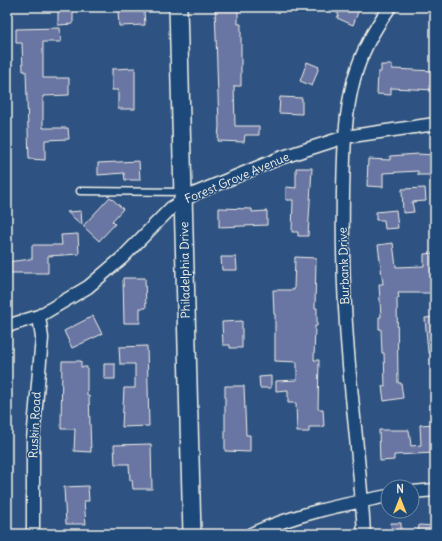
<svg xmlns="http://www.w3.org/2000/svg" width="442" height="541" font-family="Delius,sans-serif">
<rect width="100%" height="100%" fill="#2e5382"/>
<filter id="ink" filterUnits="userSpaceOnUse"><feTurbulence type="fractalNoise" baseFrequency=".025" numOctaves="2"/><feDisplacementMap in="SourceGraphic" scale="8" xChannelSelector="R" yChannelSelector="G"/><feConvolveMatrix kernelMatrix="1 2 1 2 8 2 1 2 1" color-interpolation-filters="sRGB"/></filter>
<g filter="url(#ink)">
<path fill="#6975a2" stroke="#f4f1e8" d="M58 7H73V24L58 25Z
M215 7H238V24H241V86H234L235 126H259V135H245L244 142 218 141 219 125Z
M326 7H360L353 25 337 18 339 14Z
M144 10 145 25 119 26 118 11Z
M60 28 61 42H43V78H69V95L43 96V128H68L69 139 45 140V160L29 159 26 71H23L22 43H16V29Z
M307 62 319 67 312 86 300 81Z
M381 65H392V69L435 71V90L391 88V95L377 94 378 72H381Z
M135 68V109H118V90H112V69Z
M280 97 302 98V114L279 113Z
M418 154 434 155V175H418V171L383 173V187L367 186 368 159 390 160V156Z
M139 161 140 180H125L124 173 98 175V163Z
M296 168H312L308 236H298V232H292L293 200H286V187L296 188Z
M425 188 426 201 412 202 414 212 403 213 402 189Z
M110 197 123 209 112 221 115 224 99 241 83 226Z
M219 208 252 209V212L267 211V225L219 227Z
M396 210 398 228 385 229 384 220H376V212Z
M81 211 82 225 67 212Z
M78 234 79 254 48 256V273H7V262L32 259V245H62L61 235Z
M393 243 396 267 424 266V254L435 253V293H398L399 298H397L398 383H401L403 398 384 401 382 386H385L384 353H382L381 329H379V317H381L379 284H383L378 245Z
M221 257H236L237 270H222Z
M295 257 316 258 315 308H317V326H315L314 360H319L318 409H323L324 427H309V432H297L296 403H288V390L276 391V381L297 380V362L275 361V314H274L273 290H294Z
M123 278H145L146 308H140V323H124Z
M93 316 102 334 72 348 64 331Z
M434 317 435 352H428L425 318Z
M242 321V348H230V345H223L222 322Z
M147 346 149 426 122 427 124 388H135V364H120L119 347Z
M62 361H81V367H87V396H89L91 452 74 451 75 429H61Z
M104 364H115V379H104Z
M271 376V388H260L259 377Z
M225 386H244L246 435H250V452L225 451Z
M435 424V453L394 455V460L380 461 379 430H409L411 446 421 445 420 425Z
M151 444 152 489H133L132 480H130L129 464H115L114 445Z
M88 486 89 501H84L86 524H66L64 487Z
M391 523H401V534H392Z
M419 525 435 526V534H418Z"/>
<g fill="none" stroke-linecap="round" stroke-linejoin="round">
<g stroke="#f4f1e8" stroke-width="9">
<path id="service" d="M80 191 182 192"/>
</g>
<g stroke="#f4f1e8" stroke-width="15">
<path id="minor" d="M7 326 39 316 88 287 122 258 171 208 196 193 280 158 345 137 435 124
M412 492 435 490
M33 534V440L42 338 39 316
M251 534C295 514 341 505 388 496
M364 534C361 478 354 422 349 365 344 308 342 251 343 193 344 155 344 116 354 79 361 53 374 29 390 7"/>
</g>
<g stroke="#f4f1e8" stroke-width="20">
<path id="secondary" d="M178 7 192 534"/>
</g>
<use href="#service" stroke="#1f4a7a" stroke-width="6"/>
<use href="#minor" stroke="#1f4a7a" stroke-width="12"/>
<use href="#secondary" stroke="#1f4a7a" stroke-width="17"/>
</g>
</g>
<g text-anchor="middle" stroke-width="3" stroke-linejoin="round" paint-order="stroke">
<g font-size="12" fill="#f4f1e8" stroke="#1f4a7a">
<text transform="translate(237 178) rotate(-23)" y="4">Forest Grove Avenue</text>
<text transform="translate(344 266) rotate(-92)" y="4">Burbank Drive</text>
<text transform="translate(185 270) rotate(-91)" y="4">Philadelphia Drive</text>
<text transform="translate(35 425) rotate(-87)" y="4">Ruskin Road</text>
</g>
</g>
<rect width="442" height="541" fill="none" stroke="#1f4a7a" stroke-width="24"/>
<rect x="12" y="12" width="418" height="517" fill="none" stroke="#f4f1e8" stroke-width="1.5" filter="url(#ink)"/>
<g transform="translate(400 499)"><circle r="19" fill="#1f4a7a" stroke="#748da6"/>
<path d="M0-3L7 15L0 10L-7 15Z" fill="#ffd166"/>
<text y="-6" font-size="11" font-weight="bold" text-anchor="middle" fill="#f4f1e8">N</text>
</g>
</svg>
